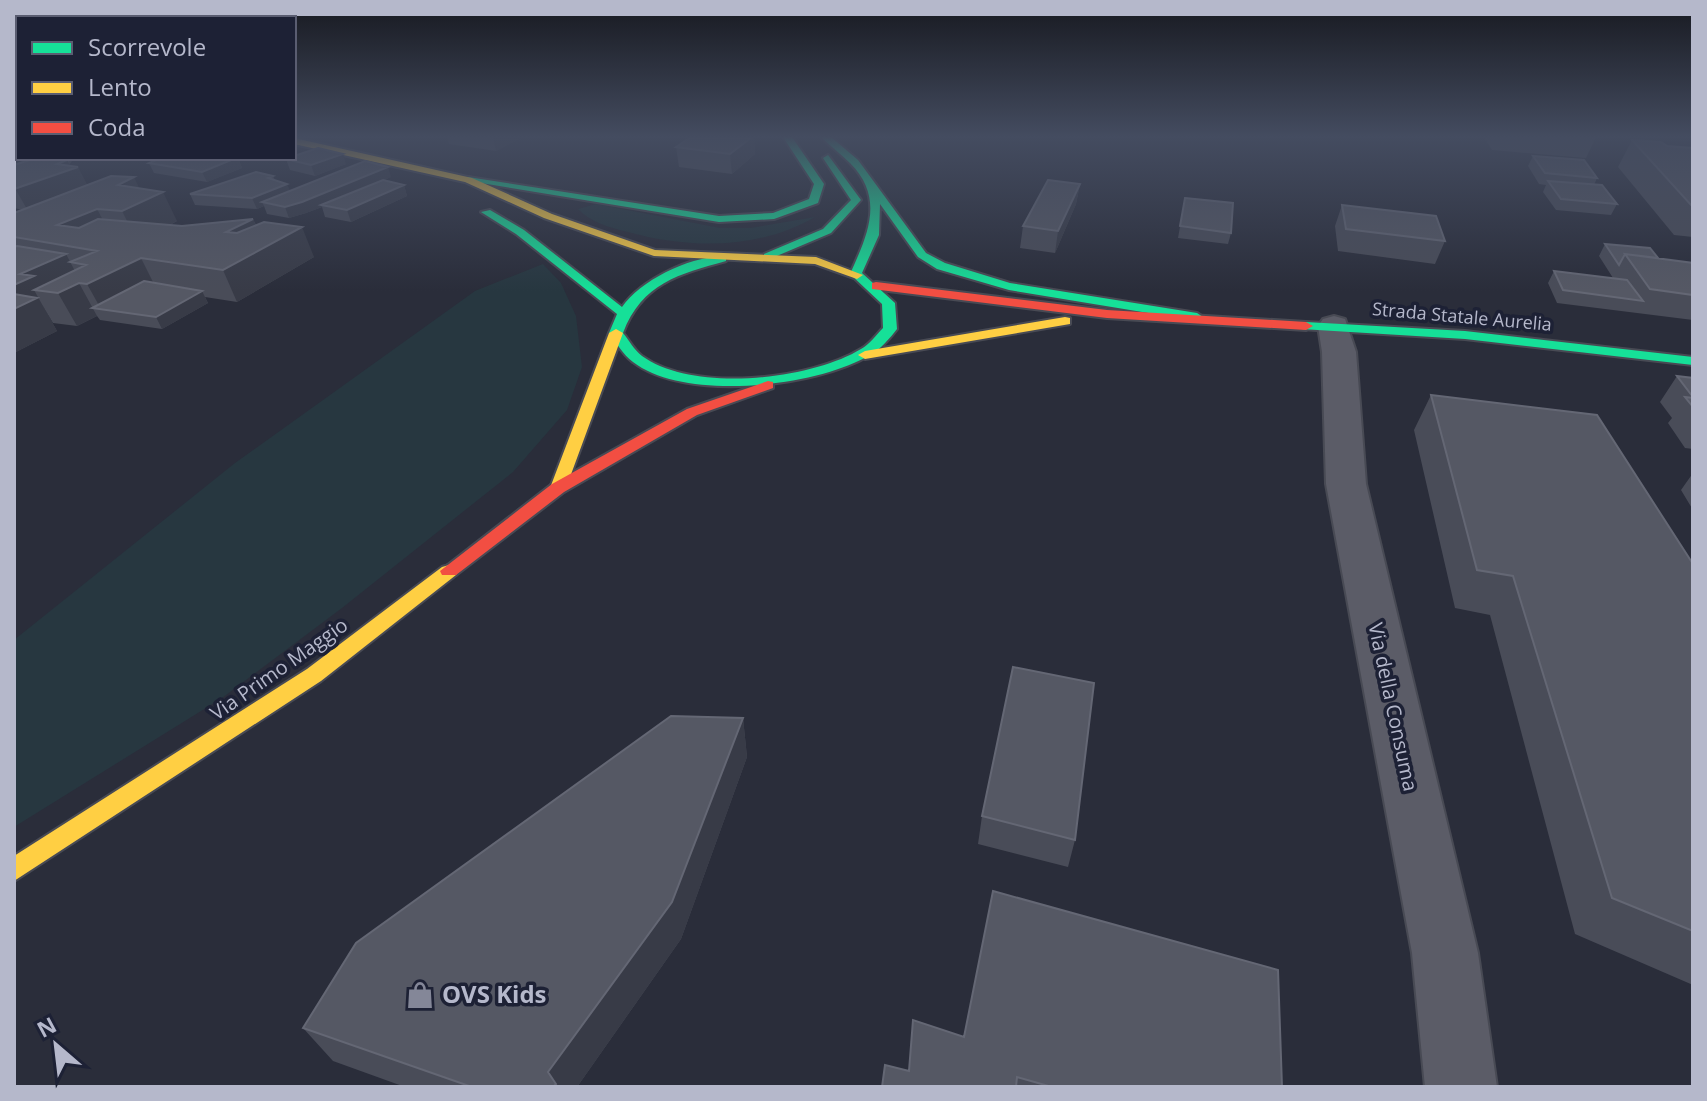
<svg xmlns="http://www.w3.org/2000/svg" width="1707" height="1101" font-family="'Open Sans',sans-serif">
<rect width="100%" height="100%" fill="#2a2d3a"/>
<path fill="#273740" d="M596 204 720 228H750L815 217C758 250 690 249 628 232 611 228 590 222 578 209Z
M543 264 561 283 576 316 582 367 567 410 513 472 342 608 222 698 14 827V640L235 463 475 291Z"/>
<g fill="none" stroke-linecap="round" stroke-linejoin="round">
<g stroke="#484a54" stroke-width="4">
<path id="street" d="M37 158H72L68 163 14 181V166Z
M1334 316 1345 319 1356 352 1366 484 1478 953 1497 1087H1425L1412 953 1326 484 1322 352 1318 326 1323 319Z"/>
</g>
<g stroke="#484a54" stroke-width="4">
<path id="fast" d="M783 137H792L824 184 818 203 774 219 719 222 463 180 468 177 719 216 773 213 809 199 814 184Z
M821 137H831L858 160 926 253 945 263 1010 283 1197 313 1203 317 1197 321 1009 290 937 269 918 257 880 204 879 235 862 273 895 303 897 329C890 338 880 350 870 355 816 387 685 402 633 362 623 355 616 342 609 333L617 314 516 234 481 212 490 210 524 230 622 307C641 280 693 254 726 257V261C679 274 642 283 623 333 629 340 634 350 642 356 693 393 810 380 861 349 869 345 876 335 883 328L882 304 850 274C868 234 885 198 850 163 841 154 830 146 821 137Z
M828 155 861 200 831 233 772 258H764V254L823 229 851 200 823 158Z
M1306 322 1465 331 1693 357V365L1465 339 1301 329 1299 326Z"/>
</g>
<g stroke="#484a54" stroke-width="4">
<path id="slow" d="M294 138 472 178 552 214 655 250 816 257 863 275 857 279 815 264 654 256 544 218 465 182 294 144Z
M1065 317 1070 318V324L865 359 858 355 865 351Z
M616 329 623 333 566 488 558 493 552 492 550 488 609 333Z
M449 565 456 567 458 571 456 575 321 681 14 881V856L307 669 442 567Z"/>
</g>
<g stroke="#484a54" stroke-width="4">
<path id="jam" d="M876 282 1107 310 1306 322 1313 326 1306 330 1107 318 872 289V283Z
M768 381 773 382V388L697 415 564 492 456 575H442L440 571 552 484 687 409Z"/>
</g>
<use href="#street" fill="#5b5c67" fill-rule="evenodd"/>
<use href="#fast" fill="#16e098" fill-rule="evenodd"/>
<use href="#slow" fill="#ffcf43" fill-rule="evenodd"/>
<use href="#jam" fill="#f24e42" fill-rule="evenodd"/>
</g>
<path fill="#494c58" d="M447 137H523L496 151 449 144Z
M691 137H754L755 154 732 174 679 167 676 147Z
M1484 137H1596L1586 158 1492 150Z
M1632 140 1667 146 1693 148V237L1674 235 1618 167Z
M1533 156 1597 178 1594 185 1617 204 1611 215 1556 210 1543 192 1546 185 1539 184 1528 166Z
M161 158H238L242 168 207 182 154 173 149 163Z
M286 159 346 164 315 176 290 170Z
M14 165 71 166 87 185 140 188 177 221 170 225 182 226 253 219 256 225 314 257 237 302 205 297 208 303 162 329 100 320 97 316 77 326 53 323 41 303 57 331 14 353V213L23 210 14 208Z
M273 176 275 180 290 191 391 177 384 180 404 185 407 196 351 222 325 217 322 207 306 213 289 218 267 214 264 206 257 209 195 205 190 194Z
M1080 184 1076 204 1055 253 1020 248 1023 226Z
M1185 198 1231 233 1228 244 1178 238Z
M1342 205 1445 241 1435 264 1338 251 1335 226Z
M1605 244 1658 258 1693 263V320L1557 303 1548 283 1554 271 1613 278 1599 256Z
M1677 376 1693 378V449L1685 448 1668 423 1672 418 1660 402Z
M1431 395 1693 564V985L1575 934 1490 615 1455 608 1414 430Z
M1693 473V510L1681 490Z
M743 718 747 757 681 939 577 1087H405L333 1061 303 1028Z
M982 816 1075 840 1068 867 978 844Z
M964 1037 1282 1087H882Z"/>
<path fill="#383b47" d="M14 137H18V142L14 143Z
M493 137H523L496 151Z
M745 137H754L755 154 732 174 730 154Z
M343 154 346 164 315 176 311 165Z
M236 158H238L242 168 207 182 202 172Z
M67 160 72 169 78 167 89 188 28 211 16 190 57 164Z
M388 167 391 177 323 206 321 205 322 207 306 213 289 218 285 207Z
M134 177 145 200 163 192 177 221 137 241 122 211 118 185Z
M287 184 292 195 262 202 264 206 257 209 252 198Z
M1080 184 1076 204 1055 253 1058 231Z
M404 185 407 196 351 222 347 210Z
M97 209 113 239 57 225Z
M253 219 265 247 302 227 314 257 237 302 223 270 226 232Z
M66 254 78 277 34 290 57 331 14 353V309L22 305 14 293V285L20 274Z
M141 258 157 290 101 309 87 284Z
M79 283 97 316 77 326 58 293Z
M202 291 208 303 162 329 156 317Z
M743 718 747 757 681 939 577 1087H553L548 1072Z"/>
<path fill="#555864" stroke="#646774" stroke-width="2" d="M691 137H752L730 154 676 147Z
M1632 140 1661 142 1667 146 1693 148V206L1691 205Z
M318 148 343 154 311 165 286 159 294 158V156Z
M1533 156 1584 160 1597 178 1545 173Z
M36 158H56L67 160 57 164 78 167 14 189V165Z
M161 158H236L202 172 149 163Z
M365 161 388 167 302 202 285 207 262 202Z
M256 172 273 176 268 178 287 184 252 198 190 194Z
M111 176 134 177 118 185 163 192 122 211 97 209 57 225 79 228 98 219 182 226 253 219 226 232 237 233 264 222 302 227 223 270 141 258 87 284 79 283 58 293 34 290 86 265 70 262 97 251 14 237V213Z
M383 180 404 185 347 210 321 205Z
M1048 180 1080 184 1058 231 1023 226Z
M1548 181 1602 185 1617 204 1561 199Z
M1185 198 1233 203 1231 233 1180 226Z
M1342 205 1436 216 1445 241 1346 229Z
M1605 244 1650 248 1658 258 1625 254 1619 265Z
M17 246 66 254 20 274 34 276 14 285V247Z
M1625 254 1693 263V295L1650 289Z
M1554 271 1627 280 1643 301 1563 290Z
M144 281 202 291 156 317 92 308Z
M14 294 37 298 14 309Z
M1677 376 1693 378V397Z
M1431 395 1597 415 1693 564V931L1612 898 1513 576 1477 570Z
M1685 397 1693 398V407Z
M1013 667 1094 683 1075 840 982 816Z
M671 716 743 718 672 902 548 1072 556 1084 553 1087H472L303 1028 356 943Z
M993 891 1278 970 1282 1087H1052L1017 1077 1016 1087H882L885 1065 909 1071 913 1020 964 1037Z"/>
<linearGradient id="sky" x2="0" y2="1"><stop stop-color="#171920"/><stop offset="0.47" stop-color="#444c60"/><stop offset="1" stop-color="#444c60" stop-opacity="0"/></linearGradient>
<rect width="1707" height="291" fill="url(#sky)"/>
<defs>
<g id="shop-bare" transform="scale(2.16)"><path d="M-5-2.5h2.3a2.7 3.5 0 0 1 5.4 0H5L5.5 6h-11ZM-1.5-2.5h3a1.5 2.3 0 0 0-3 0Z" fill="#848798" stroke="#1d2135" stroke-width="2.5" paint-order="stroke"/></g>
</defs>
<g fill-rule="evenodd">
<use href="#shop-bare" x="420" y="995"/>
</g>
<g text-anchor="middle" stroke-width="7" stroke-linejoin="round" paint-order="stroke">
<g font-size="18" fill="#b5b8cb" stroke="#1d2135">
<text transform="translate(1462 317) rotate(5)" y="6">Strada Statale Aurelia</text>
</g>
<g font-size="20" fill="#b5b8cb" stroke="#1d2135">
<text transform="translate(279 669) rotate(-35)" y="7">Via Primo Maggio</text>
<text transform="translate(1393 707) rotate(78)" y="7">Via della Consuma</text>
</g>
<g font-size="24" font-weight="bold" fill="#b5b8cb" stroke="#1d2135" text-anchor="start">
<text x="442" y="1003">OVS Kids</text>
</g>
</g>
<rect width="1707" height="1101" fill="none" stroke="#b5b8cb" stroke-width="32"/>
<rect x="16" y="16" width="280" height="144" fill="#1d2135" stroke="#5a5d71" stroke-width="2"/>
<rect x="32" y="42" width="40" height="12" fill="#16e098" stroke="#5a5d71" stroke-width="2"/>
<text x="88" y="56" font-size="24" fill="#b5b8cb">Scorrevole</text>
<rect x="32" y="82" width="40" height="12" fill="#ffcf43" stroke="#5a5d71" stroke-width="2"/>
<text x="88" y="96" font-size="24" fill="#b5b8cb">Lento</text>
<rect x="32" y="122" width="40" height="12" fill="#f24e42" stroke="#5a5d71" stroke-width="2"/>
<text x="88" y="136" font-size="24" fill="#b5b8cb">Coda</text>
<g transform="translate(56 1045) rotate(332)" stroke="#1d2135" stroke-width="6" paint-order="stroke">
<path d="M0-6L14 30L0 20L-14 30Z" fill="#b5b8cb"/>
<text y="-12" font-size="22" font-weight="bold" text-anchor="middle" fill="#b5b8cb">N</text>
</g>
</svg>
